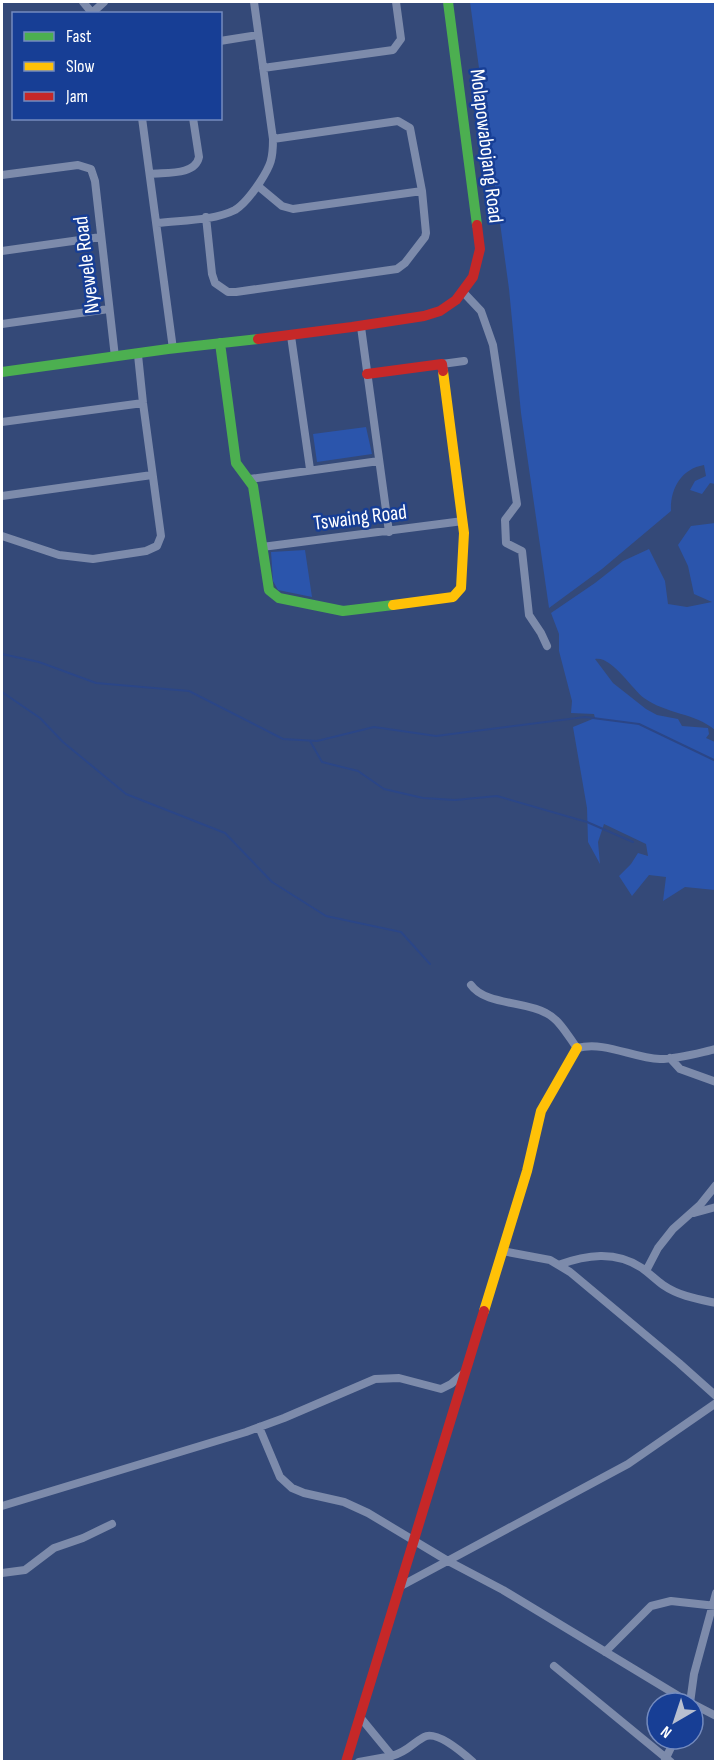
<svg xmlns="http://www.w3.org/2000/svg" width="717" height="1763" font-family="'Sofia Sans Condensed',sans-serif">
<rect width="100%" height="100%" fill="#344978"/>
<path fill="#2b55ac" d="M470 2H715V484L710 483 702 494 690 490 695 481 706 476 704 465C681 469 670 489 671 511L602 569 549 608 521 413 509 289Z
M366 427 372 454 317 462 313 434Z
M715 523V734H714L715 730C695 713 666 714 644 698 632 689 611 655 595 659L613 683 646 709 657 715 678 719 682 726 708 728 709 734 706 738 715 742V890L685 887 663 901 666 877 649 875 632 896 619 876 631 864 638 853 648 856 646 844 604 824 598 842 600 864 588 842 587 808 573 727 595 718 594 714 571 713 572 701 559 651V634L551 613 595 583 623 561 649 549 665 581 668 604 687 607 712 602 694 594 688 566 678 545 691 526Z
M305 550 312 597 278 590 273 581 271 552Z"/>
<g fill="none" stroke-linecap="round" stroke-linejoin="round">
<path stroke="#2b4687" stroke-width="2" d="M2 654 39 662 96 683 189 691 283 739 317 741 374 727 436 736 585 717 639 724 716 761
M2 692 40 718 63 742 126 794 225 833 272 882 326 916 401 932 430 964
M310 741 322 762 358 771 384 789 423 798 455 800 497 796 587 822 633 842"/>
<path stroke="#7d8bab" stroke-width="8" d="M83 2 93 14
M92 13 104 2
M220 41 258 35
M263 68 393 50 401 39 396 2
M142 118 173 349
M150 174C165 172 195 176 199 157L193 118
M2 175 78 165 91 169 95 181 115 357
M258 186 282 206 293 209 422 191
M206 217 212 274 215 283 228 292H236L397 269 405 263 425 237 426 233 422 191 410 128 398 121 273 139
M157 223C182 220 213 221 235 210 245 204 254 191 260 182 271 165 273 159 273 139L254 2
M2 251 101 237
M464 293 481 311 493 345 517 504 505 520 506 543 522 551 529 615 541 633 547 646
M2 324 109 309
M361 327 389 532
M291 336 310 469
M442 364 464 361
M2 422 143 403
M250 479 379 461
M2 496 152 475
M2 536 59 555 93 559 146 551 157 546 161 536 143 403 138 355
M262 547 463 521
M471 985C485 1005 525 1001 546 1013 560 1020 568 1036 577 1048 606 1041 632 1058 660 1059 678 1059 698 1053 716 1049
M670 1058 680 1069 716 1082
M694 1213 716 1207
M502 1251 550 1260 570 1272 679 1363 716 1396
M558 1265C586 1255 615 1250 642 1268 649 1273 656 1280 663 1285 679 1296 697 1299 716 1303
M646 1271 658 1248 673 1229 700 1205 716 1185
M259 1427 280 1477 292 1488 304 1493 344 1502 368 1513 448 1561 503 1590 690 1703
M2 1506 246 1432 284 1418 375 1379 399 1378 441 1389 451 1384 464 1373
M2 1573 25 1570 54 1548 83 1538 112 1524
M399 1587 628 1464 716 1403
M605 1652 651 1606 671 1601 716 1606
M554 1666 671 1762
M690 1703 694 1674 716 1593
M693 1704 716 1716
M360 1717 392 1756C409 1751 411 1744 424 1737 437 1730 463 1753 473 1762
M665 1760 675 1739
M359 1762 392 1756"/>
<path stroke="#4caf50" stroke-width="10" d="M448 2 477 225
M220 343 236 463 253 486 269 590 279 598 343 611 393 605
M2 372 168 349 258 339"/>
<path stroke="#ffc107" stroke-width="10" d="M393 605 453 597 461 588 464 533 443 371
M484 1311 527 1171 541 1111 577 1048"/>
<path stroke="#c62828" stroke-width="10" d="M258 339 352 327 424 316 440 311 456 300 473 277 480 249 477 225
M367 374 442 364 443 371
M346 1762 484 1311"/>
</g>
<g text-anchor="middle" stroke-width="5" stroke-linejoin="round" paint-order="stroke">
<g font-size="21" fill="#fff" stroke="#173e95">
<text transform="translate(487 146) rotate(83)" y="7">Molapowabojang Road</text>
<text transform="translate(86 265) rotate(-97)" y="7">Nyewele Road</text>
<text transform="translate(360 517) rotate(-7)" y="7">Tswaing Road</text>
</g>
</g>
<rect width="717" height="1763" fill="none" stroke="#ffffff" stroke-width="6"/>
<rect x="12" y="12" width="210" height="108" fill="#173e95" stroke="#748bbf" stroke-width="1.5"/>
<rect x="24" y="32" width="30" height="9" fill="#4caf50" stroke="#748bbf" stroke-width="1.5"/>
<text x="66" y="42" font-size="18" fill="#ffffff">Fast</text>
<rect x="24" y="62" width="30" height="9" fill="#ffc107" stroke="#748bbf" stroke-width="1.5"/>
<text x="66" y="72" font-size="18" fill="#ffffff">Slow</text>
<rect x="24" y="92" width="30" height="9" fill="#c62828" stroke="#748bbf" stroke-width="1.5"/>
<text x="66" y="102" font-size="18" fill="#ffffff">Jam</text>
<g transform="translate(675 1721) rotate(219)"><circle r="28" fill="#173e95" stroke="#748bbf" stroke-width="1.5"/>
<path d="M0-4.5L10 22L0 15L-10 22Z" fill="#b8bfd0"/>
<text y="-9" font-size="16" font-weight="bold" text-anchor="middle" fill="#ffffff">N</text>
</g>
</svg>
